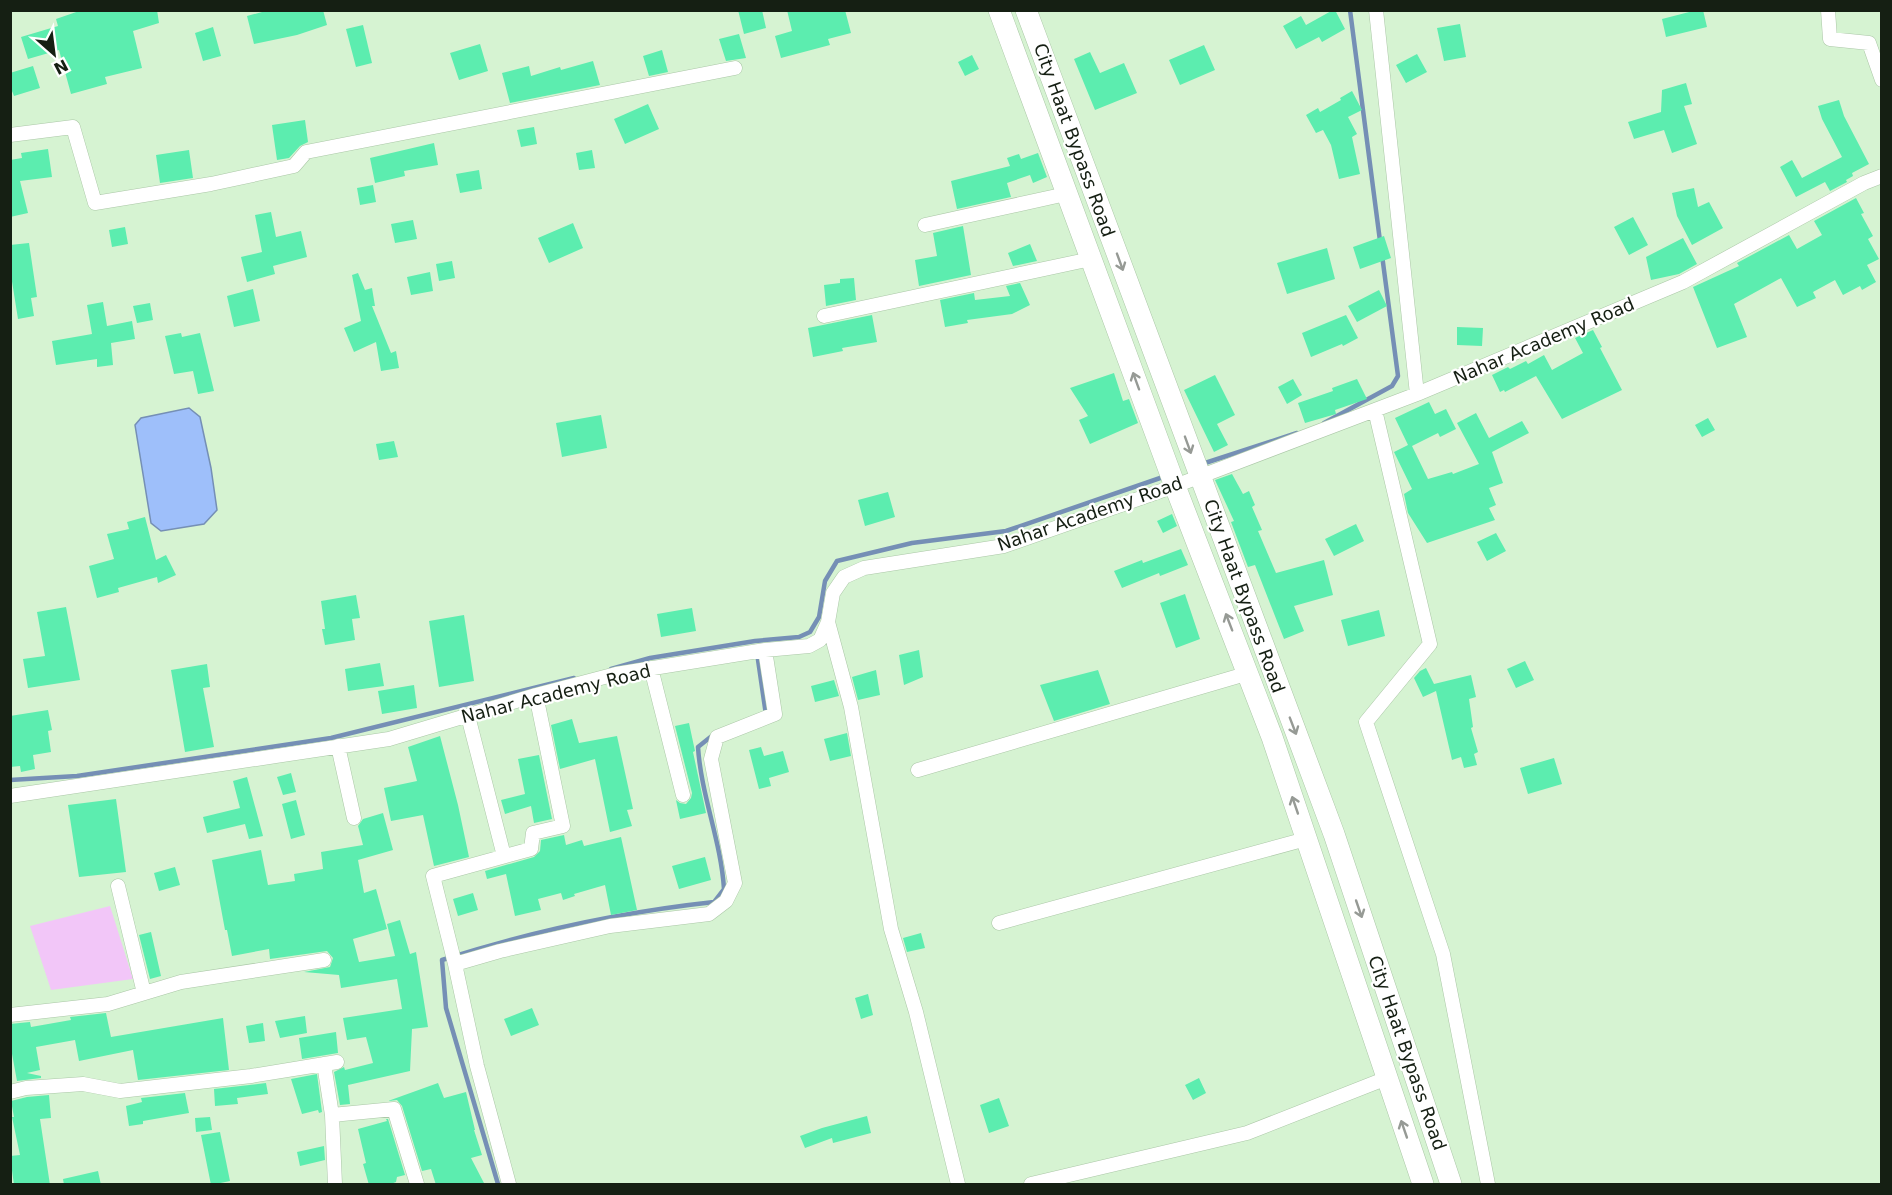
<svg xmlns="http://www.w3.org/2000/svg" width="1892" height="1195" font-family="'DejaVu Sans',sans-serif">
<rect width="100%" height="100%" fill="#d6f3d2"/>
<path fill="#f2c6f8" d="M110 906 133 979 51 990 30 926Z"/>
<path fill="#9ebffa" stroke="#758fb5" stroke-width="1.5" d="M189 408 200 417 211 468 217 510 204 524 161 531 151 523 135 425 141 418Z"/>
<g fill="none" stroke-linecap="round" stroke-linejoin="round">
<path stroke="#758fb5" stroke-width="4.5" d="M1350 10 1380 241
M1324 423 1392 386 1398 376 1382 255
M1202 464 1297 433
M757 653 766 715
M611 669 650 658 755 641 799 637 810 632 819 617 825 581 837 561 912 543 1006 531 1166 476
M10 780 77 776 331 738 574 678
M498 1184 446 1008 442 960C529 932 622 912 714 902L724 889C721 841 701 795 698 747L713 735"/>
</g>
<path fill="#5cedaf" d="M82 10H157L159 23 133 31 142 68 105 77 107 84 71 94 59 50 28 59 21 37 58 26 56 19Z
M281 10H323L327 25 297 35 254 44 247 16 262 12Z
M738 10H762L766 28 744 34Z
M787 10H845L851 33 828 39 830 45 781 58 775 36 792 31Z
M1333 10H1335L1345 29 1322 42 1319 37 1296 49 1283 26 1301 16 1306 25Z
M1697 10H1703L1707 27 1666 37 1662 19Z
M1460 24 1466 57 1444 61 1437 28Z
M363 25 372 63 356 67 346 29Z
M213 27 221 56 203 61 195 33Z
M739 34 746 58 726 61 719 39Z
M480 44 488 71 459 80 450 53Z
M1204 45 1215 70 1180 85 1169 60Z
M662 50 668 72 649 76 643 56Z
M1090 52 1100 73 1124 63 1137 93 1095 110 1074 59Z
M1417 54 1427 72 1406 83 1396 65Z
M972 55 979 69 965 76 958 62Z
M593 61 600 85 510 103 502 73 529 66 531 76 560 67 561 70Z
M33 66 40 88 14 96 10 86V73Z
M1686 83 1692 104 1684 106 1697 144 1672 153 1664 130 1634 139 1628 122 1661 112 1662 90Z
M1352 91 1362 110 1348 117 1357 134 1352 137 1360 174 1339 179 1331 145 1323 130 1316 133 1306 115 1318 108 1320 112 1341 100 1340 98Z
M1839 100 1844 116 1869 164 1852 173 1853 176 1846 180 1847 182 1830 191 1825 182 1796 197 1780 167 1792 160 1802 178 1842 157 1822 119 1818 106Z
M648 104 659 129 625 144 614 119Z
M305 120 308 142 300 146 289 158 277 160 272 125Z
M534 127 537 144 521 147 517 130Z
M434 143 438 165 404 171 405 176 375 183 370 158Z
M48 149 52 177 20 181 28 213 10 217V160L22 158 21 153Z
M189 150 193 178 160 183 156 155Z
M592 150 595 168 579 170 576 153Z
M1038 153 1047 177 1033 183 1030 175 1007 183 1011 197 957 209 951 181 1010 166 1007 158 1019 154 1021 159Z
M479 170 482 189 460 193 456 174Z
M373 185 376 202 360 205 357 188Z
M1694 188 1698 207 1709 202 1723 228 1692 245 1677 216 1672 193Z
M1856 198 1864 213 1861 214 1873 236 1868 239 1879 259 1867 265 1876 282 1862 290 1860 286 1843 295 1835 280 1813 292 1816 298 1797 307 1781 278 1734 304 1747 337 1717 348 1693 287 1739 266 1737 263 1789 235 1797 249 1822 235 1814 221Z
M271 212 276 237 301 231 307 257 273 266 275 274 247 282 241 257 262 252 255 215Z
M1633 217 1648 245 1629 255 1614 227Z
M413 220 417 239 395 243 391 224Z
M573 223 583 248 549 263 538 238Z
M963 226 971 275 919 286 915 260 937 256 933 233Z
M125 227 128 244 112 247 109 230Z
M1384 236 1391 258 1360 269 1353 247Z
M1683 238 1697 264 1679 274 1651 280 1646 257Z
M29 243 37 297 31 298 34 316 18 319 10 269V245Z
M1030 244 1037 261 1013 266 1008 253Z
M1327 248 1335 279 1287 294 1277 263Z
M452 261 455 278 439 281 436 264Z
M430 272 433 291 411 295 407 277Z
M358 273 365 290 372 288 375 306H372L391 353 396 351 399 368 381 371 376 342 354 352 344 328 361 321 352 275Z
M854 278 856 300 826 306 824 285 840 283V279Z
M1020 283 1030 305 1012 314 967 320 968 323 945 327 940 300 974 293 975 300 1010 296 1006 286Z
M253 289 260 321 234 327 227 296Z
M1379 290 1387 306 1357 322 1348 306Z
M103 302 107 326 132 321 135 339 111 343 113 365 97 367V359L56 365 52 341 92 334 87 305Z
M150 303 153 320 137 323 133 306Z
M872 315 877 342 842 348 843 351 813 357 808 328Z
M1346 315 1358 338 1343 346 1342 344 1311 357 1302 333Z
M1457 327 1483 328 1482 346 1457 345Z
M1593 330 1602 347 1600 348 1622 390 1562 419 1536 376 1505 392 1504 390 1500 392 1492 375 1508 367 1510 369 1526 361 1528 364 1544 355 1552 370 1583 353 1575 338Z
M181 333 182 337 200 333 214 391 198 394 193 371 174 374 165 336Z
M1114 373 1123 401 1129 399 1138 423 1090 444 1079 420 1088 416 1070 388Z
M1215 375 1235 415 1217 424 1228 445 1214 452 1184 390Z
M1293 379 1302 395 1287 404 1278 387Z
M1357 379 1367 399 1335 410 1336 414 1305 423 1298 403 1333 391 1332 388Z
M1429 402 1435 414 1446 409 1456 429 1440 437 1438 433 1412 446 1428 479 1452 472 1453 474 1479 464 1457 423 1476 413 1489 438 1522 421 1529 433 1492 452 1503 483 1489 488 1496 505 1489 508 1495 520 1427 543 1408 513 1404 494 1412 489 1394 452 1408 445 1395 418Z
M601 415 607 448 562 457 556 423Z
M1708 418 1715 430 1702 437 1695 425Z
M394 441 398 457 379 460 376 444Z
M1232 474 1243 494 1249 491 1255 505 1252 507 1262 530 1258 531 1276 573 1324 560 1333 595 1294 606 1304 631 1284 639 1255 565 1248 567 1231 522 1234 521 1215 480Z
M888 492 895 517 865 526 858 500Z
M1172 514 1177 526 1163 533 1157 521Z
M145 517 156 560 166 555 176 575 158 583 157 577 118 588 119 592 97 598 89 566 114 559 107 534 129 529 127 522Z
M1356 524 1364 541 1334 556 1325 539Z
M1496 533 1506 551 1487 561 1477 542Z
M1181 549 1188 565 1160 576 1159 573 1122 588 1114 571 1142 560 1143 563Z
M1185 594 1200 639 1176 648 1160 603Z
M356 595 360 618 352 619 355 640 325 645 322 629H325L321 601Z
M66 607 80 680 28 688 23 659 45 656 37 612Z
M692 608 696 631 661 637 657 614Z
M1379 610 1385 636 1348 646 1341 620Z
M464 615 474 681 439 687 429 621Z
M919 650 923 677 904 685 899 655Z
M1525 661 1534 680 1516 688 1507 669Z
M380 663 384 686 348 691 345 669Z
M207 664 210 687 203 688 214 747 185 752 171 670Z
M1426 668 1434 684 1471 675 1476 697 1469 699 1473 727 1471 728 1478 752 1474 754 1477 765 1464 768 1461 757 1452 760 1436 691 1423 697 1414 678 1420 671Z
M876 670 880 695 858 700 852 677Z
M1098 670 1110 704 1054 721 1040 685Z
M834 680 839 696 815 702 811 686Z
M414 685 417 708 382 714 378 691Z
M48 710 52 730 48 731 51 752 33 755 35 769 21 772 20 766 10 767V716Z
M572 719 579 743 617 736 633 809 627 810 632 826 610 832 595 759 560 769 551 725Z
M689 723 695 751 693 752 706 813 680 819 676 800 680 803 686 804 691 798 692 793 675 726Z
M847 733 851 756 830 761 824 739Z
M440 736 458 805 469 857 434 866 423 815 391 821 384 788 417 781 408 747Z
M761 747 764 756 783 751 789 772 769 778 771 786 759 789 749 750Z
M539 755 552 819 534 823 531 806 505 814 501 800 525 794 518 759Z
M1554 758 1562 784 1528 794 1520 768Z
M291 773 296 792 283 795 277 777Z
M247 777 263 836 249 839 245 824 207 833 203 817 240 808 233 781Z
M116 799 126 872 79 877 68 805Z
M296 800 305 835 291 839 282 804Z
M383 813 393 850 358 860 364 893 376 889 387 929 353 939 359 962 395 956 387 924 400 920 410 954 416 952 428 1027 412 1029 410 1071 348 1085 350 1104 340 1105 334 1072 344 1067 345 1070 373 1063 366 1037 347 1040 343 1018 402 1009 397 979 341 988 339 975 304 972 330 967 333 958 327 951 270 959 269 949 232 956 227 930H225L212 860 261 850 268 885 295 881 294 874 323 869 321 852 363 845 358 826 363 819Z
M564 835 566 845 582 840 584 846 621 837 637 910 611 915 605 885 574 894 575 896 563 900 561 893 538 899 541 910 515 916 506 874 487 879 485 871 534 857 540 851 541 840Z
M705 857 711 880 679 889 672 866Z
M175 867 180 885 159 891 154 873Z
M473 893 478 910 458 916 453 899Z
M151 932 161 976 150 979 139 935Z
M921 933 925 948 907 952 903 938Z
M868 994 873 1015 861 1019 855 998Z
M532 1008 539 1025 511 1036 504 1019Z
M106 1013 111 1037 223 1018 229 1070 138 1080 133 1050 79 1061 75 1040 36 1047 40 1070 27 1073 41 1076V1078L17 1081 10 1043V1024L30 1022 31 1027 71 1020 70 1017Z
M305 1016 307 1033 280 1038 275 1021Z
M263 1023 265 1041 249 1043 246 1026Z
M336 1032 338 1053 302 1059 299 1038Z
M317 1074 322 1112 319 1113 318 1110 302 1114 291 1079Z
M1199 1078 1206 1093 1193 1100 1185 1085Z
M266 1083 268 1094 237 1098 238 1104 215 1106 214 1089Z
M438 1083 444 1098 466 1092 475 1130H474L482 1155 471 1158 485 1185H436L431 1169 422 1171 402 1106 397 1100 388 1101Z
M185 1093 189 1113 143 1121V1124L129 1126 126 1106 142 1102 141 1098Z
M49 1095 51 1118 40 1119 50 1185H14L10 1156 20 1155 12 1117H14L11 1101 27 1097Z
M999 1098 1009 1126 989 1133 980 1105Z
M867 1116 871 1133 833 1143 832 1138 805 1148 800 1136 822 1128Z
M210 1117 212 1130 196 1132 195 1118Z
M386 1119H388L405 1175 397 1177 396 1182 388 1185H369L363 1164 366 1163 358 1129 387 1121Z
M220 1132 230 1181 211 1185 201 1135Z
M324 1146 325 1160 300 1166 297 1152Z
M98 1171 101 1185H64L63 1179Z"/>
<g fill="none" stroke-linecap="round" stroke-linejoin="round">
<g stroke="#abc7a7" stroke-width="15">
<path id="minor" d="M1376 10 1417 394
M1828 10 1830 39 1869 43 1882 80
M10 135 73 127 95 203 211 184 294 166 306 152 735 68
M925 225 1066 194
M824 316 1091 259
M1375 410 1430 644 1366 722 1443 954 1488 1184
M828 622 851 707 891 929 916 1012 958 1184
M651 668 683 795
M468 716 504 856
M338 746 354 818
M918 770 1249 673
M10 796 389 739 536 695 616 674 765 650 809 646 820 640 828 622 833 593 844 577 864 568 1004 546 1175 486 1417 394 1683 282 1864 183 1882 176
M118 886 144 993
M999 923 1306 839
M455 964 433 876 531 849 533 833 563 826 536 695
M10 1015 108 1004 181 982 324 960
M324 1064 332 1115 394 1109 417 1184
M10 1092 26 1088 83 1084 120 1091 251 1076 337 1062
M332 1115 335 1184
M509 1184 477 1066 455 964 500 951 610 926 709 914 726 901 735 883 711 759 717 737 775 714 765 650
M1031 1184 1247 1133 1387 1078"/>
</g>
<g stroke="#abc7a7" stroke-width="22">
<path id="primary" d="M999 10 1175 486 1272 737 1423 1184
M1026 10 1334 834 1451 1184"/>
</g>
<use href="#minor" stroke="#fff" stroke-width="14"/>
<use href="#primary" stroke="#fff" stroke-width="21"/>
</g>
<defs><path id="oneway-shaft" d="M-6 0H5M1.5-3L5.5 0L1.5 3" fill="none" stroke-width="1.6" stroke-linecap="round" stroke-linejoin="round" transform="scale(1.5)"/></defs>
<g stroke="#969a95">
<use href="#oneway-shaft" transform="translate(1120 262) rotate(70)"/>
<use href="#oneway-shaft" transform="translate(1136 381) rotate(-110)"/>
<use href="#oneway-shaft" transform="translate(1188 445) rotate(70)"/>
<use href="#oneway-shaft" transform="translate(1229 622) rotate(-111)"/>
<use href="#oneway-shaft" transform="translate(1293 726) rotate(69)"/>
<use href="#oneway-shaft" transform="translate(1295 805) rotate(-109)"/>
<use href="#oneway-shaft" transform="translate(1359 909) rotate(71)"/>
<use href="#oneway-shaft" transform="translate(1404 1129) rotate(-109)"/>
</g>
<g text-anchor="middle" stroke-width="4.5" stroke-linejoin="round" paint-order="stroke">
<g font-size="18" fill="#151f13" stroke="#fff">
<text transform="translate(1074 140) rotate(70)" y="6">City Haat Bypass Road</text>
<text transform="translate(1544 341) rotate(-23)" y="6">Nahar Academy Road</text>
<text transform="translate(1090 514) rotate(-19)" y="6">Nahar Academy Road</text>
<text transform="translate(1244 596) rotate(70)" y="6">City Haat Bypass Road</text>
<text transform="translate(556 694) rotate(-14)" y="6">Nahar Academy Road</text>
<text transform="translate(1407 1053) rotate(71)" y="6">City Haat Bypass Road</text>
</g>
</g>
<rect width="1892" height="1195" fill="none" stroke="#151f13" stroke-width="24"/>
<g transform="translate(54 54) rotate(152)" stroke="#ffffff" stroke-width="4.5" paint-order="stroke">
<path d="M0-4.5L10 22L0 15L-10 22Z" fill="#151f13"/>
<text y="-9" font-size="16" font-weight="bold" text-anchor="middle" fill="#151f13">N</text>
</g>
</svg>
